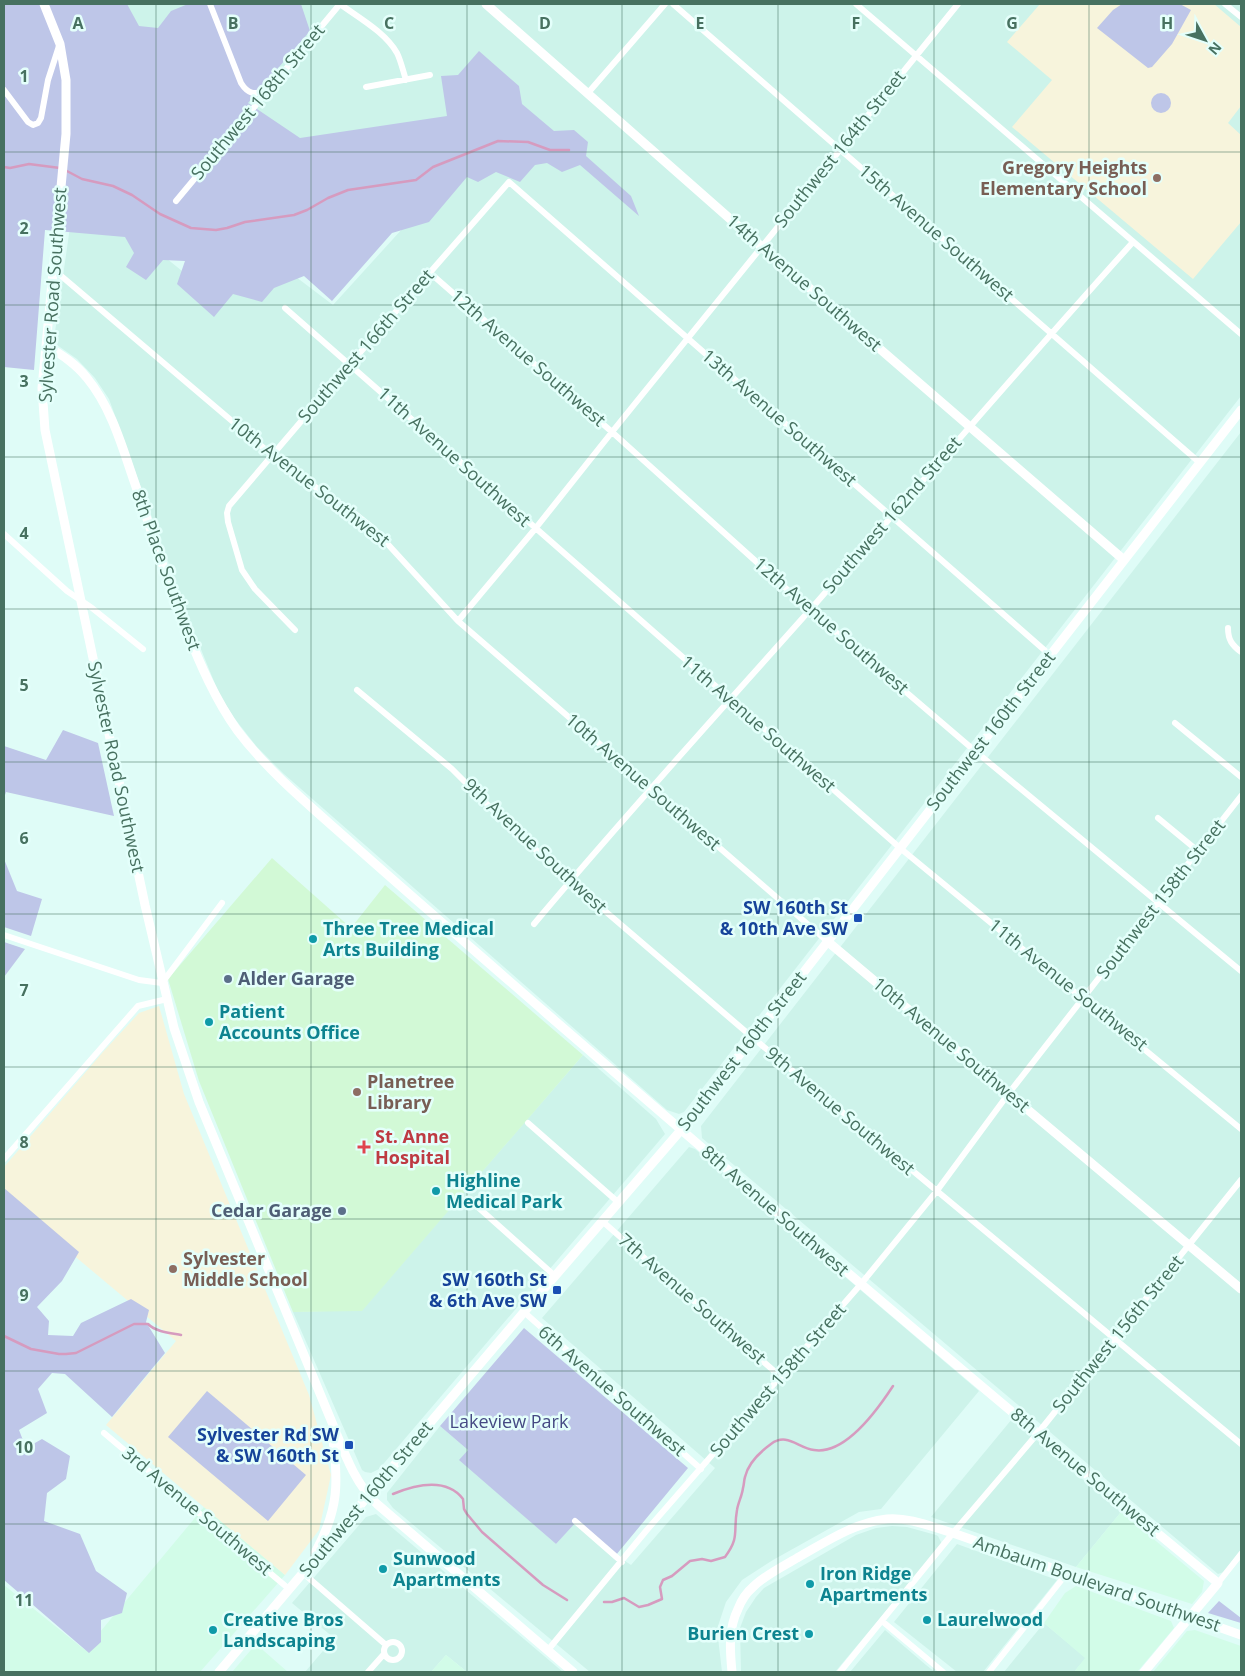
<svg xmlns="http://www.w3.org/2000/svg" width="1245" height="1676" font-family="'Open Sans',sans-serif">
<rect width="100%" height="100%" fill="#dffcf7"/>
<path fill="#cdf3ea" d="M122 4H1241V396L684 1112 679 1114 667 1110 284 774 257 747 235 719 220 696 191 625 109 399 95 378 77 359 57 345 54 339 71 220 130 229 223 304 267 255 333 305 463 162 458 126 76 159Z
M1241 432V1549L1224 1572 1218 1574 702 1138 701 1126Z
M583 1055 656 1119 665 1134 379 1469 371 1473 365 1472 362 1470 293 1312 362 1310Z
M689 1147 695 1149 979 1391 881 1509 859 1512 773 1560 742 1580 726 1602 717 1629 722 1672H590L393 1508 387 1500V1493L440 1426 468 1450 460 1460 556 1544 576 1521 616 1555 631 1565 715 1468 542 1318Z
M1012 1419 1121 1512 1076 1567 931 1517Z
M376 1514 563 1672H467L446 1655 431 1672H305L334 1638 292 1603 366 1517Z
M892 1526 907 1527 936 1535 938 1536 942 1544 835 1672H741L740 1628 746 1612 756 1597 764 1588 856 1535 876 1528Z
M957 1544 1057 1580 983 1672H957L894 1622Z
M1044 1623 1086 1658 1074 1672H1004Z
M885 1630 926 1665 935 1672H850Z"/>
<path fill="#d2fce8" d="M204 1507 285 1575 200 1672H4V1585L85 1650Z
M1121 1512 1204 1581 1202 1592 1192 1604 1076 1567Z
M1076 1586 1171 1621 1174 1628 1137 1672H1074L1085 1658 1044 1623 1065 1593Z
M1195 1630 1241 1646V1672H1153L1187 1631Z
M256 1644 288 1672H232Z
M446 1655 467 1672H431Z"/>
<path fill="#f7f4dc" d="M1040 4H1214L1241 27V106L1228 123 1241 135V222L1193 279 1012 127 1052 80 1007 42Z
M159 1006 184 1094 309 1395 331 1475 319 1530 285 1575 106 1425 176 1341 4 1197V1167L103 1052 139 1013Z"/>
<path fill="#d2f9d6" d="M272 858 351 928 385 885 583 1055 362 1311 293 1312 199 1081 168 979Z"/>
<path fill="#bec6e8" d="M4 4H127L139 26 158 28 171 11 188 4H301L310 31 248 103 300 138 447 116 441 76 458 75 479 51 519 86 522 104 554 131 574 130 588 142 586 156 631 196 639 216 580 165 562 172 547 163 535 165 520 182 496 172 478 182 467 177 429 222 392 233 332 301 304 276 274 288 262 302 233 294 214 317 177 284 185 261 163 260 146 280 126 267 134 253 125 237 45 230 34 370 4 367Z
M1122 4H1180L1191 10 1172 44 1152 67 1148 68 1097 28 1113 10Z
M1151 103a10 10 0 1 1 20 0a10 10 0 1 1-20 0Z
M63 730 98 743 114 816 6 792 4 798V746L46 760Z
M4 859 17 891 42 899 31 936 4 927Z
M4 942 25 949 4 977Z
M4 1188 79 1252 62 1281 37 1307 49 1321 48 1335 73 1336 81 1323 131 1299 149 1310 146 1322 165 1353 112 1417 65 1374 52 1373 38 1389 47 1413 19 1430 26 1448 42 1439 70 1456 66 1479 47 1493 44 1521 80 1534 96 1571 127 1593 122 1613 101 1620V1642L89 1653 4 1580Z
M524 1328 688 1468 616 1555 577 1521 556 1544 459 1460 468 1450 440 1426Z
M207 1391 306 1475 268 1521 168 1437Z
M1219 1601 1241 1618V1623L1208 1613Z"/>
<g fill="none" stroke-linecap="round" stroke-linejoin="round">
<path stroke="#d69bbf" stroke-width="2.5" d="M4 167 10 168 29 164 60 168
M65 170 82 179 113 186 132 195 160 214 191 228 216 230 227 228 245 222 294 215 307 210 328 198 348 190 416 180 433 167 498 141 528 142 550 150H569
M4 1336 31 1349 59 1354H66L76 1353 134 1324H148C156 1332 170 1333 181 1335
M393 1494C415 1485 446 1477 463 1499L464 1509 467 1514 482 1532 543 1585 567 1600
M604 1602H612L624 1598 639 1607 648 1605 662 1599 660 1587 663 1580 672 1576 690 1561 702 1559 711 1561 725 1557C740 1537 733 1532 737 1510 738 1503 742 1496 743 1488 744 1485 744 1480 745 1477 748 1464 760 1452 771 1444 787 1432 798 1448 814 1450 845 1455 878 1409 893 1386"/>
<path stroke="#fff" stroke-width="6" d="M210 4 241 83C248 94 254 95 266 91
M340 4C359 18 385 32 397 53 401 61 403 71 406 80
M673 4 1200 463
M856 4 1241 334
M1225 4 1241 17
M366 87 430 75
M4 90 28 122 33 125 38 123 41 118 48 80 59 46
M588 93 665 4
M176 201 340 4
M53 269 272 455 322 492 353 512 373 528 458 621 827 941
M429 272 612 432 810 610 975 751 1241 971
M285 308 900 848 1241 1129
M4 534 67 591 92 608 143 649
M458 621 535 529 612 432 958 4
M1228 628C1228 640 1232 645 1241 652
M295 630 255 589 242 570 228 522 227 513 229 506 350 364 509 182 1050 655
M357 690 452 769 501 818 570 881 752 1037 1241 1444
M1175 723 1241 777
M1158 818 1198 851
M534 924C626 814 722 709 817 602 922 482 1026 361 1133 242
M4 935 139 980 162 983 222 903
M528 1123 619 1203
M4 1159 138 1006 167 999
M471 1201 555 1276
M602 1221 781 1377
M524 1312 701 1469
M104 1433 289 1589
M575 1521 622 1562
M303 1573 386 1645
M1218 1583 1241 1554
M882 1621 943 1672
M384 1651a9 9 0 1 1 18 0a9 9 0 1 1-18 0Z
M548 1650 646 1531 861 1284 936 1192 1009 1093 1241 796
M368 1672 384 1654
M840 1672 953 1533 1038 1433 1241 1180
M989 1672 1067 1573"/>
<path stroke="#fff" stroke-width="9" d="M44 4 60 44 66 80V134L42 388 45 430 145 905 174 1028 199 1102 331 1420C343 1449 354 1483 377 1504L573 1672
M486 4 762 247 1124 560
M47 346C62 355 76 364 87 378 111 407 122 446 134 481 151 530 167 580 186 629 200 664 215 699 237 730 270 774 314 809 355 846 418 902 482 957 546 1013 768 1205 991 1397 1218 1583L1144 1672
M827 941 1241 1289
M315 1553C339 1509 339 1482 332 1433
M219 1672 524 1312 681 1130 1241 410
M732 1672C730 1651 728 1629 738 1609 741 1601 746 1593 753 1587 765 1575 782 1567 797 1558 826 1542 853 1523 887 1519 909 1517 932 1527 953 1533L1241 1635"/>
</g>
<path fill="none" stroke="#477160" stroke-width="1" stroke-opacity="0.55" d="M156 4V1672M311 4V1672M467 4V1672M622 4V1672M778 4V1672M934 4V1672M1089 4V1672M4 152H1241M4 305H1241M4 457H1241M4 609H1241M4 762H1241M4 914H1241M4 1067H1241M4 1219H1241M4 1371H1241M4 1524H1241"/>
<g fill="#8d6e63" stroke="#e4fffb" stroke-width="2">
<circle cx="1157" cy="178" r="5"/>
<circle cx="357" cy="1092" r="5"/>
<circle cx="173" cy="1269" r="5"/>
</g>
<g fill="#1a4fb4" stroke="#e4fffb" stroke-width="2">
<rect x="853" y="913" width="10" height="10" rx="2.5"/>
<rect x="552" y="1285" width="10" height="10" rx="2.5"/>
<rect x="344" y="1440" width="10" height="10" rx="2.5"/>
</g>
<g fill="#0f9aa8" stroke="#e4fffb" stroke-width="2">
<circle cx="313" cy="939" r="5"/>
<circle cx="209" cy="1022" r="5"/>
<circle cx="436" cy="1191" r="5"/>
<circle cx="383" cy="1569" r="5"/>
<circle cx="810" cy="1584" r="5"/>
<circle cx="927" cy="1620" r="5"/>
<circle cx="213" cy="1630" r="5"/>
<circle cx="809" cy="1634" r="5"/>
</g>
<g fill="#5c6f8a" stroke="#e4fffb" stroke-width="2">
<circle cx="228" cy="979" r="5"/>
<circle cx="342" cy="1211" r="5"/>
</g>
<path fill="#e0444e" stroke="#e4fffb" stroke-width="2" d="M361.5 1139.5h5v5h5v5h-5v5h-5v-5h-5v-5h5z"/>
<g text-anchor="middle" stroke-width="5" stroke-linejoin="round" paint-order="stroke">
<g font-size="18" fill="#477160" stroke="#e4fffb">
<text transform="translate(258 102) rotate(-50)" y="6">Southwest 168th Street</text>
<text transform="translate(840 149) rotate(-51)" y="6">Southwest 164th Street</text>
<text transform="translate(936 233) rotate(41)" y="6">15th Avenue Southwest</text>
<text transform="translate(804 283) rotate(41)" y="6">14th Avenue Southwest</text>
<text transform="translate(53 295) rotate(-86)" y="6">Sylvester Road Southwest</text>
<text transform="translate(366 346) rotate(-49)" y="6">Southwest 166th Street</text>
<text transform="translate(528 358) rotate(41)" y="6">12th Avenue Southwest</text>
<text transform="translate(779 418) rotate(41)" y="6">13th Avenue Southwest</text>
<text transform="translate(454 457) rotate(42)" y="6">11th Avenue Southwest</text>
<text transform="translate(309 482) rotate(38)" y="6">10th Avenue Southwest</text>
<text transform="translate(892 515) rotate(-49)" y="6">Southwest 162nd Street</text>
<text transform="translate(166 570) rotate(70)" y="6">8th Place Southwest</text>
<text transform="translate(831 626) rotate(41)" y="6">12th Avenue Southwest</text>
<text transform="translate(758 724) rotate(41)" y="6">11th Avenue Southwest</text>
<text transform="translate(991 731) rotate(-52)" y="6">Southwest 160th Street</text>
<text transform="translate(116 767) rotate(78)" y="6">Sylvester Road Southwest</text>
<text transform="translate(643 782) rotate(41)" y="6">10th Avenue Southwest</text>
<text transform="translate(535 846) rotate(43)" y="6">9th Avenue Southwest</text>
<text transform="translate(1161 899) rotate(-52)" y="6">Southwest 158th Street</text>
<text transform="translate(1068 985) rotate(39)" y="6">11th Avenue Southwest</text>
<text transform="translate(951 1045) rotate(40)" y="6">10th Avenue Southwest</text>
<text transform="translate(742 1051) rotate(-52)" y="6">Southwest 160th Street</text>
<text transform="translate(840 1111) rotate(40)" y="6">9th Avenue Southwest</text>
<text transform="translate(775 1211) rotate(41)" y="6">8th Avenue Southwest</text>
<text transform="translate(692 1299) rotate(41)" y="6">7th Avenue Southwest</text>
<text transform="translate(1118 1334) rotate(-51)" y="6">Southwest 156th Street</text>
<text transform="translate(778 1380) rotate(-49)" y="6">Southwest 158th Street</text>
<text transform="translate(612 1391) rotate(41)" y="6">6th Avenue Southwest</text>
<text transform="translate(1085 1472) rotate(40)" y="6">8th Avenue Southwest</text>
<text transform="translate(366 1499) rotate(-50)" y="6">Southwest 160th Street</text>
<text transform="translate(197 1511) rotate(40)" y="6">3rd Avenue Southwest</text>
<text transform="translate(1097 1584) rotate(19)" y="6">Ambaum Boulevard Southwest</text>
</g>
<g font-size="18" font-weight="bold" fill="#785e54" stroke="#e4fffb" text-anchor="start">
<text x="1147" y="174" text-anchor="end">Gregory Heights<tspan x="1147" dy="21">Elementary School</tspan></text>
<text x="367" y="1088">Planetree<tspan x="367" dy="21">Library</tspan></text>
<text x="183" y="1265">Sylvester<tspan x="183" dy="21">Middle School</tspan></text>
</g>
<g font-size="18" font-weight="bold" fill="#164399" stroke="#e4fffb" text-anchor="end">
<text x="848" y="914">SW 160th St<tspan x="848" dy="21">&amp; 10th Ave SW</tspan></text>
<text x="547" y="1286">SW 160th St<tspan x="547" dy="21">&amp; 6th Ave SW</tspan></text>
<text x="339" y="1441">Sylvester Rd SW<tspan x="339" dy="21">&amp; SW 160th St</tspan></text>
</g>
<g font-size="18" font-weight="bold" fill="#0d838f" stroke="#e4fffb" text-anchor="start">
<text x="323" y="935">Three Tree Medical<tspan x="323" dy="21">Arts Building</tspan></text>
<text x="219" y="1018">Patient<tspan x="219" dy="21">Accounts Office</tspan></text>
<text x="446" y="1187">Highline<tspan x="446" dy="21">Medical Park</tspan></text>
<text x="393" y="1565">Sunwood<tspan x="393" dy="21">Apartments</tspan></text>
<text x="820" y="1580">Iron Ridge<tspan x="820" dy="21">Apartments</tspan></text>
<text x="223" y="1626">Creative Bros<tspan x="223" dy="21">Landscaping</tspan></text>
<text x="937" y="1626">Laurelwood</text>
<text x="799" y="1640" text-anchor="end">Burien Crest</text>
</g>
<g font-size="18" font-weight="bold" fill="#4e5e75" stroke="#e4fffb" text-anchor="start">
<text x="238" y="985">Alder Garage</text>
<text x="332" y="1217" text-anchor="end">Cedar Garage</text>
</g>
<g font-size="18" font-weight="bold" fill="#be3a42" stroke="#e4fffb" text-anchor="start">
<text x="375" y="1143">St. Anne<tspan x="375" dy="21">Hospital</tspan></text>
</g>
<g font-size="18" fill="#454983" stroke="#e4fffb">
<text x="509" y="1428">Lakeview Park</text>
</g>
</g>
<g font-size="16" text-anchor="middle" font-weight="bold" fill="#477160" stroke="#e4fffb" stroke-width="5" stroke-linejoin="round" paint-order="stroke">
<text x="78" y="29">A</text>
<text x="233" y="29">B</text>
<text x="389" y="29">C</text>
<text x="545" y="29">D</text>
<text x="700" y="29">E</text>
<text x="856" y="29">F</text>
<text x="1012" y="29">G</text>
<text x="1167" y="29">H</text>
<text x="24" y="82">1</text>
<text x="24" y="234">2</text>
<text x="24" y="387">3</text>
<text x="24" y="539">4</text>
<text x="24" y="691">5</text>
<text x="24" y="844">6</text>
<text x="24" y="996">7</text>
<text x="24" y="1148">8</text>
<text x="24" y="1301">9</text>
<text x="24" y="1453">10</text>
<text x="24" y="1606">11</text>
</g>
<rect width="1245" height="1676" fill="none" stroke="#477160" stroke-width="10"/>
<g transform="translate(1205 40) rotate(130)" stroke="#e4fffb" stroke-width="4" paint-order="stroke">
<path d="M0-4L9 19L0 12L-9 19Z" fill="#477160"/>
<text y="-8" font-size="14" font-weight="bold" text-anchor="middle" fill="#477160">N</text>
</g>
</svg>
